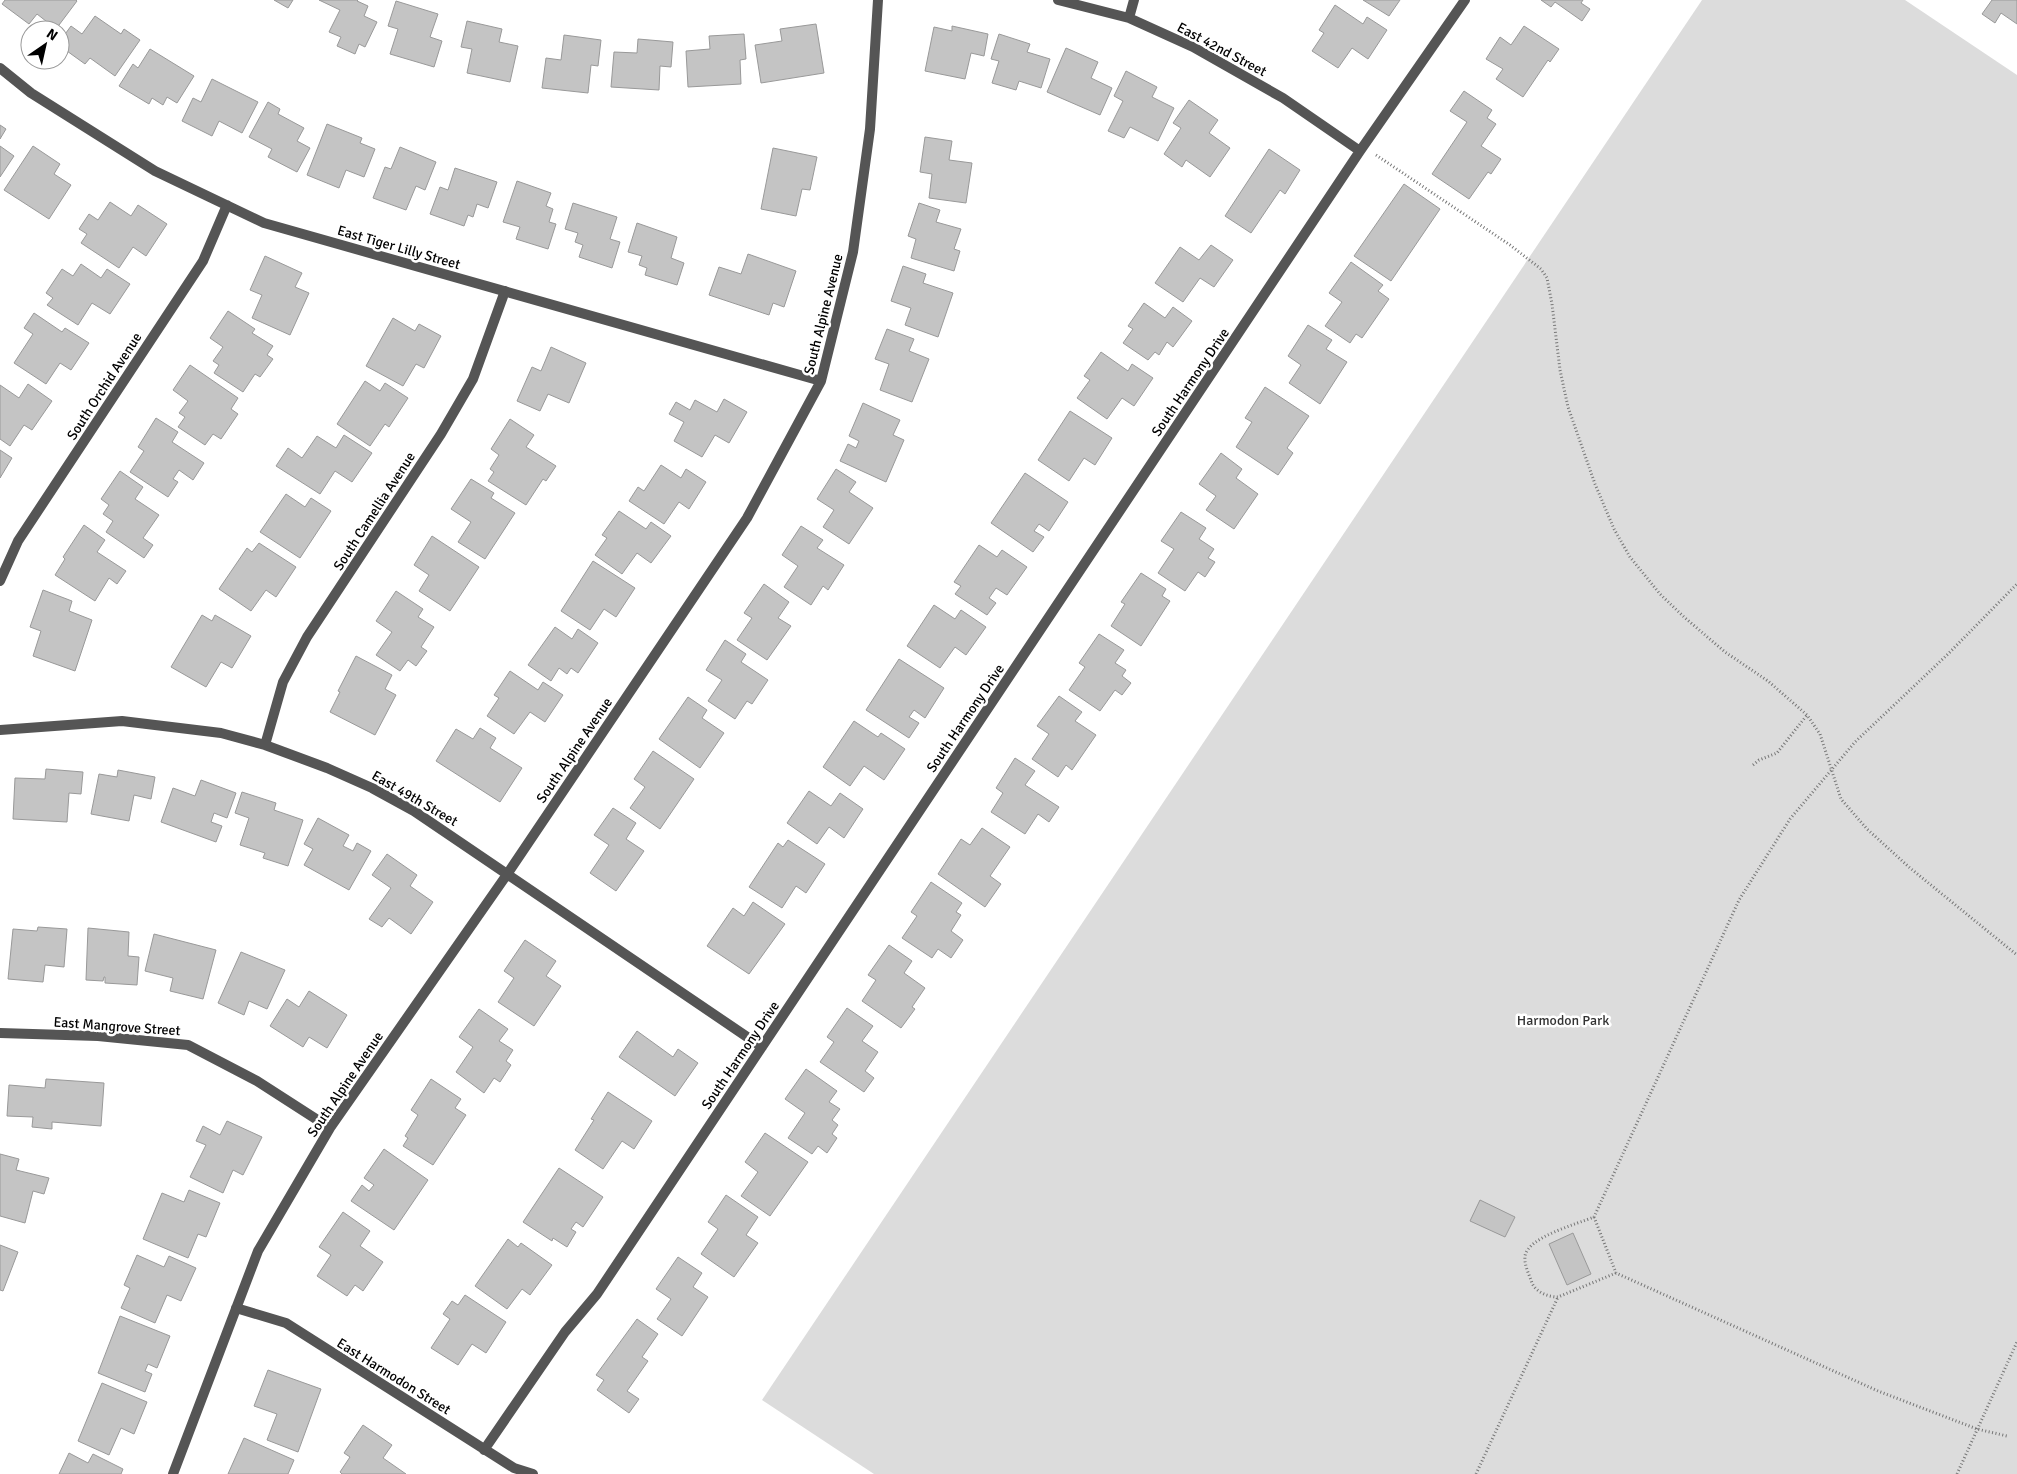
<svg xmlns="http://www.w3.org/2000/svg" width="2017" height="1474" font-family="Signika,sans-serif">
<rect width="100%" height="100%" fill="#fff"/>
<path fill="#dcdcdc" d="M1702 0H1905L2017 75V1474H874L762 1400Z"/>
<path fill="#c4c4c4" stroke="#999" d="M5 0H76L77 1 56 29 37 14 29 24 2 4Z
M274 0H293L288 8Z
M319 0H358L357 1 368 6 364 16 377 22 365 47 359 44 355 54 337 46 341 37 329 32 340 10Z
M1363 0H1400L1389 16Z
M1541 0H1583L1581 3 1590 9 1582 21 1555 2 1551 7Z
M1992 0H2017V24L2001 13 1995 23 1982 14Z
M396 1 438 14 430 37 442 41 434 67 390 54 398 29 388 26Z
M1335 5 1363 24 1367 17 1387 30 1368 59 1352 48 1338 68 1312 51 1324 33 1319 30Z
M95 16 121 34 124 29 140 40 115 76 90 58 85 64 60 46V41L71 26 82 34Z
M467 21 502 29 499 42 518 46 510 82 467 73 472 49 461 47Z
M816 24 824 73 761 83 755 45 782 41 780 29Z
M952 26 988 34 984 56 971 53 965 79 925 71 934 27 952 31Z
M1524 26 1559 49 1550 62 1548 60 1523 97 1496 79 1503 69 1486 59 1500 37 1511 45Z
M744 34 746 59 740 60 741 84 688 87 686 51 710 49 709 36Z
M999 34 1030 44 1027 52 1050 59 1041 88 1019 81 1016 90 992 83 999 61 991 59Z
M564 35 601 40 598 66 591 65 588 93 542 88 546 58 561 60Z
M638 39 673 42 671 67 660 66 659 90 611 87 614 52 637 53Z
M1066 48 1098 62 1091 78 1112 88 1100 115 1047 92Z
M150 49 194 76 177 103 167 97 163 105 152 98 149 104 119 86 133 64 138 68Z
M1126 71 1157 87 1152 97 1174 108 1158 141 1130 127 1124 138 1108 131 1123 101 1114 96Z
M212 79 258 102 242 133 219 121 212 136 182 121 193 98 201 102Z
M1464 91 1492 110 1487 118 1496 124 1481 146 1501 159 1491 174 1488 172 1469 199 1432 174 1467 122 1450 111Z
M1189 100 1218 120 1209 133 1230 148 1210 177 1186 160 1182 167 1164 154 1181 128 1173 123Z
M268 102 280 109 278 114 304 128 297 141 310 148 297 172 268 157 272 149 249 137Z
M327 124 362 138 360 143 375 149 364 177 346 170 339 188 307 175Z
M0 125 6 129 0 139Z
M925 137 952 141 949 160 972 163 966 203 929 198 932 174 920 172Z
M0 146 14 156 0 177Z
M33 146 60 164 54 174 71 185 49 219 4 190Z
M400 147 436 162 425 190 416 186 406 210 373 198 385 167 391 169Z
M773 148 817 157 810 190 802 189 796 216 761 209Z
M1269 149 1300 170 1285 194 1280 190 1251 233 1225 216Z
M455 168 497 182 488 208 477 204 473 217 468 215 464 226 430 214 440 187 448 190Z
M517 181 551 193 546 206 553 209 549 222 556 224 548 249 516 239 520 227 503 222Z
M1404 184 1440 209 1391 281 1354 256Z
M110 202 131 216 138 205 167 224 146 256 133 247 119 268 81 243 87 234 79 229 89 214 98 220Z
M573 203 617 217 610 239 620 242 612 268 579 257 583 245 575 242 578 233 565 229Z
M919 203 940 210 936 222 961 229 954 249 960 251 954 271 911 258 916 239 908 236Z
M637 223 677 237 671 258 684 263 677 285 645 275 647 268 639 265 642 256 628 252Z
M1211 245 1233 260 1214 287 1200 278 1183 302 1155 283 1180 247 1199 260Z
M748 254 796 271 784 307 773 303 769 315 709 295 719 267 741 274Z
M265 256 302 273 295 287 309 293 290 335 252 318 262 295 250 290Z
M1351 262 1383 285 1378 291 1389 299 1362 338 1356 334 1350 343 1325 326 1342 302 1329 293Z
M81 264 101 278 107 269 130 284 110 314 92 303 78 325 47 305 53 298 46 293 62 269 73 276Z
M903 266 926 274 923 283 953 293 938 337 905 325 911 308 891 301Z
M1144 303 1165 318 1173 307 1192 321 1173 347 1167 342 1159 355 1155 352 1148 360 1123 343 1133 329 1128 326Z
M228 311 255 329 252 333 273 346 267 355 273 359 260 377 255 374 243 392 214 373 219 365 213 361 223 347 210 338Z
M34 313 62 332 65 328 89 343 71 370 60 363 46 384 14 363 33 334 24 328Z
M393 318 415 331 419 324 441 336 424 368 416 364 403 386 366 366Z
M1308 325 1332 340 1326 349 1347 362 1320 404 1289 383 1301 365 1288 356Z
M887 329 914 339 909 351 929 359 912 402 880 390 889 364 875 359Z
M551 347 586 363 569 403 548 394 540 411 517 401 532 367 541 371Z
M1101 352 1128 371 1132 364 1153 378 1134 406 1122 398 1107 419 1077 398 1090 380 1084 376Z
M190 365 238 398 231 409 238 414 221 439 213 434 205 445 178 427 185 417 179 413 188 401 173 390Z
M365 381 380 391 385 383 408 398 389 427 385 424 370 446 337 424Z
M28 384 52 401 32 430 24 425 10 446 0 439V385L19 398Z
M1265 387 1309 416 1287 448 1293 453 1278 475 1236 447 1252 422 1245 418Z
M724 399 747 412 729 443 715 435 702 457 674 441 684 422 669 414 676 402 690 410 695 400 717 412Z
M863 403 900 420 893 435 904 440 886 482 840 461 848 444 856 448 859 441 849 436Z
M1070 411 1112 438 1095 465 1084 458 1069 481 1038 460Z
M156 418 178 432 172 442 204 463 193 480 179 470 173 479 178 482 168 497 130 472 144 451 138 447Z
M510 419 534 435 526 447 556 466 546 481 543 479 526 505 488 481 494 472 490 469 499 455 491 449Z
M344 435 372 453 352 482 335 471 320 494 276 466 288 448 302 458 317 436 336 448Z
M0 450 12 458 0 478Z
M1221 453 1242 469 1236 478 1258 494 1234 529 1206 510 1216 496 1199 484Z
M661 465 681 478 686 469 706 482 689 509 679 502 664 524 629 501 638 487 644 491Z
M836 469 856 482 849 492 873 508 849 544 823 527 834 510 817 499Z
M120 471 143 487 135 499 159 515 143 538 153 545 144 558 106 532 113 521 103 514 109 505 101 499Z
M1025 473 1068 502 1049 531 1039 524 1034 531 1044 537 1033 552 991 523Z
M471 479 494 493 491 498 515 513 485 559 458 542 471 522 451 509Z
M286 494 305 507 311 498 331 511 300 558 260 532Z
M619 511 646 529 651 522 671 536 651 563 637 553 622 574 595 555 607 538 602 535Z
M1181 512 1206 528 1199 539 1214 549 1208 558 1215 562 1205 577 1198 572 1185 591 1158 573 1174 549 1161 541Z
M84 525 105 540 97 552 126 571 117 584 109 578 95 601 55 575 65 559 63 557Z
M801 526 823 540 817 548 844 565 828 590 823 586 811 605 784 587 798 566 782 555Z
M432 536 479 567 450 611 419 591 429 575 414 565Z
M259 543 296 567 276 597 266 590 251 611 219 589 247 548 252 552Z
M979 545 997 557 1002 550 1027 567 1007 595 996 588 989 598 996 603 987 615 955 594 961 586 954 582Z
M593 561 635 588 616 617 604 609 590 630 561 611Z
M1141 573 1166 589 1162 596 1170 601 1141 646 1111 626 1125 604 1121 602Z
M764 584 789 602 778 618 791 626 767 660 737 640 752 618 744 613Z
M43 590 72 601 69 611 92 620 75 671 33 656 41 631 30 627Z
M396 591 423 609 418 617 434 627 421 647 427 651 416 666 408 660 400 671 376 655 392 632 376 621Z
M934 605 955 619 961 610 986 627 966 655 955 647 940 668 907 646Z
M202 615 212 621 215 615 251 636 232 668 221 662 206 687 171 667Z
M555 627 572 639 578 629 598 643 578 673 571 668 567 674 559 668 551 681 528 665Z
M1099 634 1124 650 1115 663 1126 670 1122 676 1131 683 1122 695 1115 690 1100 711 1069 690 1085 667 1079 663Z
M725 640 746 654 741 662 768 680 752 704 747 701 735 719 708 701 722 680 706 670Z
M356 656 392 675 385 689 396 695 375 735 330 712 340 692 338 691Z
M899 659 944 688 925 718 914 710 909 717 919 723 909 738 866 710Z
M510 671 538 690 543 682 563 695 545 722 530 712 514 734 487 716 499 698 494 695Z
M1059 696 1082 712 1075 721 1096 735 1072 770 1066 765 1058 777 1032 759 1049 734 1037 726Z
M688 697 707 710 702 718 724 733 700 768 659 739Z
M854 721 878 737 881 733 905 749 884 780 864 766 850 786 823 767Z
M480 728 496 738 490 748 522 768 500 802 436 761 456 729 473 739Z
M653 751 694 779 660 829 630 808 645 787 634 779Z
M1015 758 1035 771 1025 785 1059 807 1049 822 1038 814 1025 834 991 812 1003 793 996 788Z
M46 769 83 772 81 794 69 793 67 822 13 819 15 778 45 779Z
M118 770 155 777 151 799 134 795 129 821 91 814 99 774 117 777Z
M201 780 236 793 227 818 214 813 211 822 222 826 216 842 161 822 173 788 195 796Z
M809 791 831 806 840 793 863 809 844 838 829 827 817 844 787 823Z
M242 792 276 803 274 810 303 820 288 866 263 858 265 853 240 845 249 818 235 813Z
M613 808 636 823 626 839 644 851 616 891 590 873 609 845 594 835Z
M318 818 349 835 343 846 353 851 357 843 371 851 349 890 304 865 313 849 304 844Z
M982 828 1010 847 990 876 1001 884 985 907 938 874 961 839 970 845Z
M788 840 825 864 806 893 796 886 782 908 749 887 778 843 783 847Z
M387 854 417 875 410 886 433 902 411 934 389 918 382 927 369 919 391 888 372 875Z
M931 882 962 903 956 912 961 915 951 931 963 940 951 958 938 949 932 958 902 938 917 916 911 912Z
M753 902 785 924 749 974 707 946 733 908 744 916Z
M38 927 67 929 64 967 45 965 43 982 8 979 13 929 37 931Z
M88 928 129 932 128 956 139 957 137 985 105 983V977H104L103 981 86 980Z
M154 934 216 950 203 999 170 991 173 978 145 971Z
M525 940 556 961 546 976 561 986 534 1026 498 1002 514 978 504 971Z
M889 945 912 961 904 973 925 988 912 1007 915 1009 901 1028 862 1001 876 980 868 975Z
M241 952 285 970 267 1009 249 1001 244 1015 218 1003Z
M309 991 347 1015 327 1048 309 1037 303 1047 270 1026 287 999 299 1007Z
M847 1008 873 1026 862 1041 878 1052 865 1071 874 1078 864 1092 820 1062 834 1042 827 1037Z
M479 1009 508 1029 499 1041 513 1050 506 1061 511 1065 500 1082 494 1078 484 1093 456 1072 473 1047 459 1037Z
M637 1031 673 1057 678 1049 698 1063 675 1096 619 1057Z
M806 1069 837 1091 829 1102 840 1109 832 1120 838 1125 832 1134 837 1138 827 1153 818 1146 812 1154 788 1138 805 1113 785 1099Z
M46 1079 104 1083 101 1126 52 1122V1129L32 1127 33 1117 7 1116 9 1085 45 1088Z
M431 1079 461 1099 455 1108 466 1115 433 1165 403 1146 408 1138 405 1136 418 1115 411 1110Z
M608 1092 652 1121 634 1149 622 1141 603 1169 575 1150 594 1120 591 1119Z
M227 1121 262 1137 243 1175 233 1170 223 1193 190 1177 206 1145 196 1141 203 1126 220 1135Z
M765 1133 808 1162 770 1216 741 1196 758 1172 745 1162Z
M384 1149 428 1180 394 1230 351 1201 362 1185 369 1191 374 1185 364 1178Z
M0 1154 19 1159 16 1170 49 1178 44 1194 33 1191 25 1223 0 1216Z
M559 1168 603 1197 583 1227 576 1222 571 1229 576 1232 567 1247 553 1238 552 1241 523 1222Z
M189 1190 220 1203 206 1237 198 1234 188 1258 143 1239 162 1193 184 1202Z
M726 1195 758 1217 746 1235 758 1243 734 1277 701 1254 718 1229 708 1222Z
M1480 1200 1515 1217 1505 1237 1470 1221Z
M343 1212 370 1231 360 1246 383 1262 363 1291 355 1285 347 1296 317 1276 331 1255 319 1247Z
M1573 1233 1591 1274 1567 1285 1549 1244Z
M508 1239 518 1247 521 1243 552 1265 530 1295 522 1289 507 1309 475 1286Z
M0 1245 18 1252 3 1291 0 1290Z
M137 1255 164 1267 169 1256 196 1268 181 1301 167 1295 155 1323 121 1308 130 1288 124 1285Z
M678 1257 702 1273 693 1287 708 1297 682 1336 657 1319 671 1299 656 1289Z
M465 1295 506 1322 486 1353 472 1344 458 1365 431 1348 450 1319 443 1314 452 1301 458 1305Z
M120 1316 170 1336 157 1368 148 1364 145 1371 152 1374 145 1392 98 1373Z
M637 1319 658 1334 642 1357 648 1361 627 1391 639 1399 629 1413 597 1390 604 1380 596 1375Z
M268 1370 321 1389 298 1452 267 1440 277 1414 254 1406Z
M102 1383 147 1402 134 1434 121 1428 109 1455 78 1441Z
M363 1425 392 1445 383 1458 406 1474H342L340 1472 350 1457 344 1453Z
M244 1438 294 1460 288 1474H228Z
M69 1453 88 1463 93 1454 123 1469 121 1474H59Z"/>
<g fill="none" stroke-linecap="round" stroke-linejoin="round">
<path stroke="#777" stroke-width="3" stroke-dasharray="1 2.5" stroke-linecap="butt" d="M1376 155 1510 245 1541 269 1547 278 1552 304 1560 370 1568 407 1595 484 1614 529 1630 557 1660 594 1684 617 1725 652 1768 681 1807 715 1820 734 1841 799 1867 829 1910 868 2017 955
M1753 765 1759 760 1777 753 1807 715
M1594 1217 1616 1273 1878 1391 1977 1429 2007 1436
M1616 1273 1558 1297C1548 1297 1536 1292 1532 1283 1529 1274 1524 1265 1525 1256 1528 1237 1577 1224 1594 1217L1739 900 1790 819 1855 742 1948 654 2017 584
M1476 1474 1558 1297
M1957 1474 2017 1342"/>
<path stroke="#555" stroke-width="10" d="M1058 0 1129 18 1193 47 1283 98 1360 151
M1129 18 1134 0
M0 68 31 93 155 171 264 223 821 381
M0 581 18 541 203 261 227 205
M0 730 122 721 221 733 265 745 327 768 372 788 414 811 762 1047
M265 745 283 682 307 637 441 434 473 379 505 291
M0 1033 98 1036 188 1045 257 1081 330 1128
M236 1308 286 1323 514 1468 533 1474
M484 1450 565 1332 597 1294 1360 151 1465 0
M173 1474 258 1251 330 1128 508 873 747 518 821 381 853 252 870 129 878 0"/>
</g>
<g text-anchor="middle" stroke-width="5" stroke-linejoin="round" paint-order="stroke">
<g font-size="14" fill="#000" stroke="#fff">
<text transform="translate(1222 49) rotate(28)" y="5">East 42nd Street</text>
<text transform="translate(399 247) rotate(16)" y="5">East Tiger Lilly Street</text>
<text transform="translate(823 314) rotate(-76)" y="5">South Alpine Avenue</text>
<text transform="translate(1190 382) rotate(-56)" y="5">South Harmony Drive</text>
<text transform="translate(104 386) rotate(-57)" y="5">South Orchid Avenue</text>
<text transform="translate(374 511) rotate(-57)" y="5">South Camellia Avenue</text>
<text transform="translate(965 718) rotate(-56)" y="5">South Harmony Drive</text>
<text transform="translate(574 750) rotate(-56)" y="5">South Alpine Avenue</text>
<text transform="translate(415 798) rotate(30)" y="5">East 49th Street</text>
<text transform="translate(117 1026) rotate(4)" y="5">East Mangrove Street</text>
<text transform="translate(740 1055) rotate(-56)" y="5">South Harmony Drive</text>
<text transform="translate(345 1084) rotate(-56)" y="5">South Alpine Avenue</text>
<text transform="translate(394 1376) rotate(32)" y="5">East Harmodon Street</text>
</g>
<g font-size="14" fill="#333" stroke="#fff">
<text x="1563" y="1025">Harmodon Park</text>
</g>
</g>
<g transform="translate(45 45) rotate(34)"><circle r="24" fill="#ffffff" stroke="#999999"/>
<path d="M0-4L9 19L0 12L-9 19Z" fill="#000000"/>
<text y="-8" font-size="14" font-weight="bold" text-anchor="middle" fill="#000000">N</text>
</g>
</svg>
